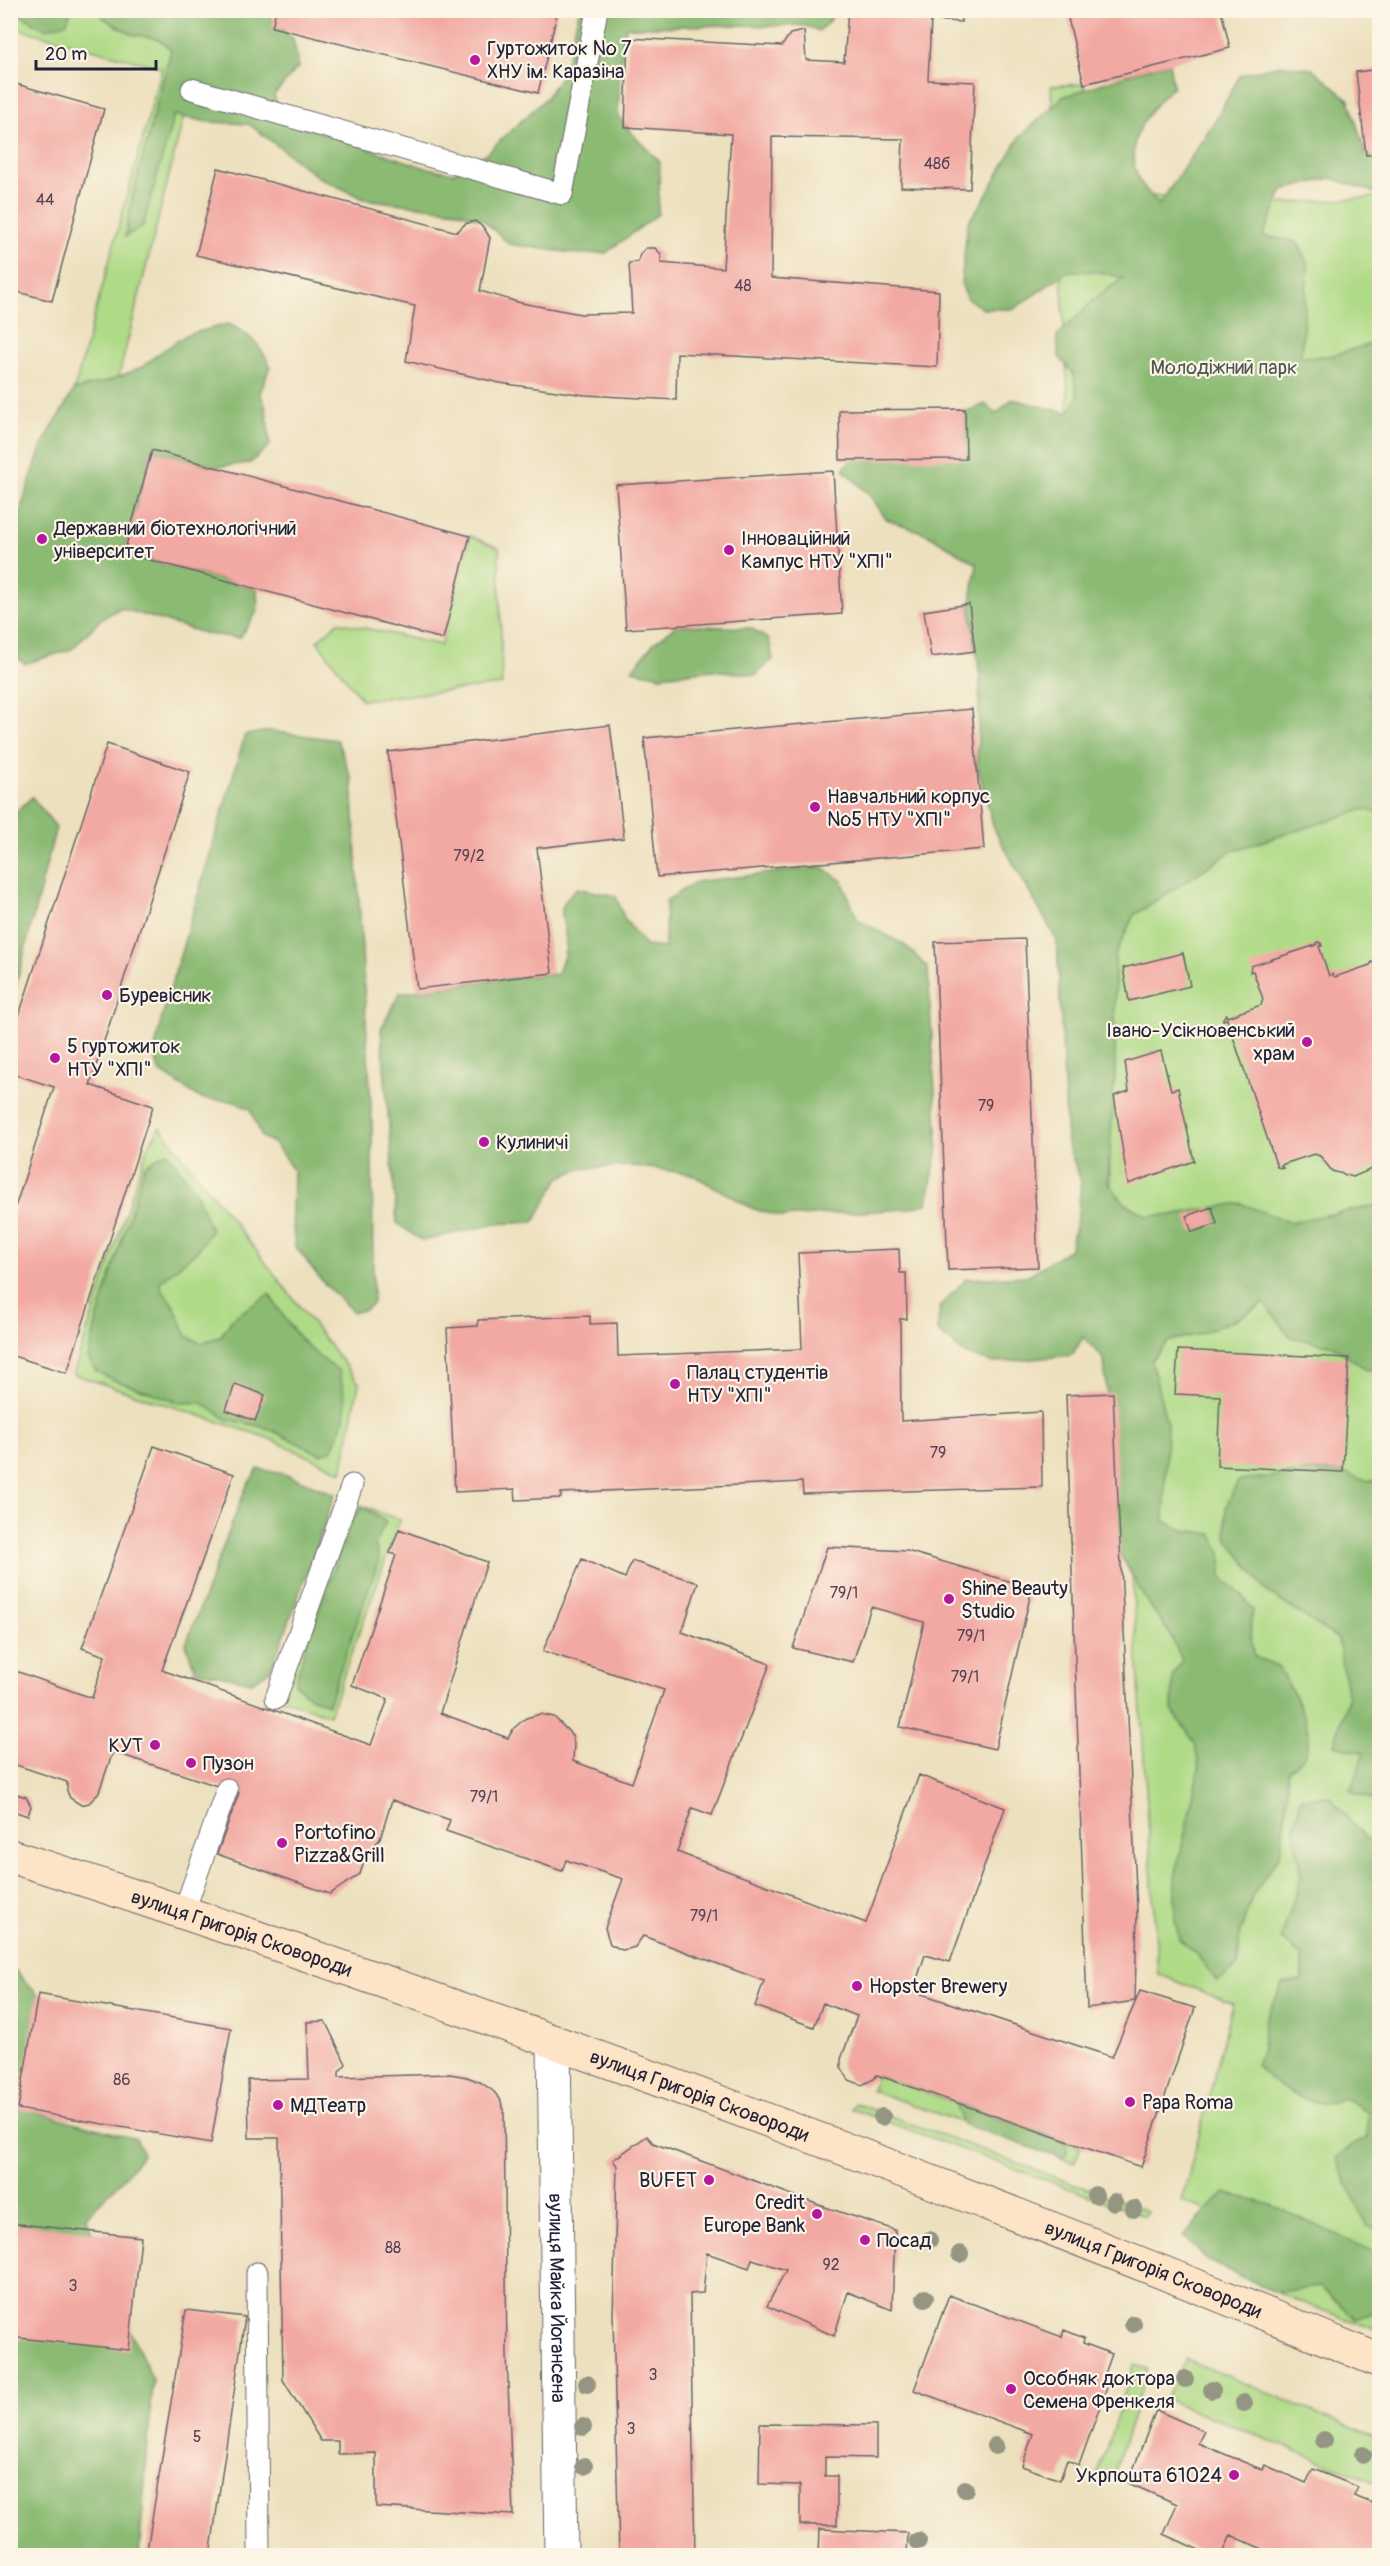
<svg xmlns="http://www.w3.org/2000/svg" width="1390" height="2566" font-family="Pangolin,sans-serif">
<rect width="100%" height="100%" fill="#fcf5e5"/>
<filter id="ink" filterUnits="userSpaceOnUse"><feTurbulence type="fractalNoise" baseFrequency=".0167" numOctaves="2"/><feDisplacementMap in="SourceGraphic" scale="12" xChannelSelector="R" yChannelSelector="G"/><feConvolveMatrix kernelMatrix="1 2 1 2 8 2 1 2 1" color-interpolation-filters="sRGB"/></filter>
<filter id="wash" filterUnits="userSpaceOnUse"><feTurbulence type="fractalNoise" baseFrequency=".008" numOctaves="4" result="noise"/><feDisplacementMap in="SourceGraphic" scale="24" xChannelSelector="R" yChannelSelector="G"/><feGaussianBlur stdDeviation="1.35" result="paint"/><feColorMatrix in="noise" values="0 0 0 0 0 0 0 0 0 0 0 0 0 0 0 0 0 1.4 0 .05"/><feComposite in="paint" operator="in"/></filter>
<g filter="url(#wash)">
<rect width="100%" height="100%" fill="#ede0be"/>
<path fill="#afda86" stroke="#687e60" stroke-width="1.5" d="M10 11H210L80 532 39 518 162 68 11 27Z
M1084 84 1119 191 1229 207 1379 197V2278L1182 2201 1233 2004 1158 1974 1132 1575 1051 86Z
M470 536 499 548 502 685 362 700 317 641 338 622 441 645Z
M160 1127 359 1383 342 1472 268 1438 73 1374 147 1148Z
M352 1502 400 1520 329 1715 281 1698Z
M877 2075 1081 2147 1074 2163 871 2090Z
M855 2103 1147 2211 1144 2216 852 2109Z
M1320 2287 1356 2319 1376 2312 1379 2313V2331L1275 2292Z
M1186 2359 1379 2439V2484L1165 2399Z
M1134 2365 1148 2369 1112 2480 1097 2476Z"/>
<path fill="#8bba73" stroke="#566e57" stroke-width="1.5" d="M11 10H71V11L66 23 45 29Z
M102 11H270L271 19 293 39 299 66 274 95 282 119 423 167 453 173 486 154 545 99 564 72 579 11H834L831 19 819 31C803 22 787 26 769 26 721 23 674 28 626 27L620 66 618 116 638 140 660 162 658 214 606 253 579 254 509 244 483 220 457 211 364 199 318 177 249 124 208 122 174 115 143 226 125 237 132 198 171 50 158 39 131 34 103 18Z
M1169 63 1173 86C1149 111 1124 137 1137 175 1140 185 1152 196 1159 205L1215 121 1240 75 1281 65 1313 69 1349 100 1366 155 1379 149V194L1331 178 1283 190 1263 236 1298 242 1308 265 1301 357 1330 356 1370 344 1379 345 1380 679 1368 694 1377 706 1379 705V814L1365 809 1232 851 1134 915 1115 955V1073L1108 1183 1126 1204 1147 1216 1170 1215 1240 1203 1289 1222 1379 1205V1369L1367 1370 1333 1346 1291 1337 1264 1303 1237 1319 1200 1334 1169 1341 1151 1360 1167 1424 1164 1521 1183 1530 1212 1534 1221 1553 1222 1578 1241 1594 1253 1610 1250 1634 1255 1657 1278 1666C1290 1689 1318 1728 1305 1754 1302 1761 1293 1766 1288 1771L1286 1809 1280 1855 1253 1895 1240 1932 1238 1966 1217 1982 1197 1954 1179 1939 1175 1919V1877L1199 1769 1195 1743 1172 1710 1173 1675 1182 1660 1169 1633 1146 1600 1120 1554 1104 1359 1083 1337 1072 1355 994 1363 965 1354 937 1331 940 1306 966 1279 1027 1276 1070 1249 1078 1214 1081 1181 1067 1143 1057 941 994 829 977 765 980 677 970 606 977 564 927 534 886 519 871 497 843 469 871 439 941 421 985 404 996 414 1012 399 1069 413 1078 397 1073 373 1059 357 1057 336 1098 296 1123 278 1100 272 1068 271 1014 309H983L967 298 961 283 968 222 981 204 1019 138 1063 97 1129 74Z
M228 324C248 333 261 345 270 366L260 393 266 408 270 445 250 463 215 467 152 450 124 553 257 589 258 610 240 638 207 634 120 608 101 619 72 649 25 664 11 653V538L42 445 74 390 111 380 142 367 158 354 186 335Z
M677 625 751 628 769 640 773 659 756 675 712 670 661 676 632 670 654 643Z
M270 731 337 740 352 780 372 1123 373 1303 365 1310 353 1312 322 1281 295 1246 292 1217 293 1170 275 1144 262 1137 250 1109 232 1101 202 1099 159 1071 154 1052 162 1017 245 735Z
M32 797 56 827 14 993 11 998V816Z
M822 867 842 881 858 920 905 945 928 968 938 1147 927 1204 905 1209 782 1217 754 1209 691 1174 635 1166 605 1167 579 1169 559 1178 534 1222 495 1224 422 1241 397 1223 381 1029 400 993 517 977 558 974C560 965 566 954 566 945 566 917 551 910 577 888L616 896 624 918 645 946 665 948 666 901 695 882Z
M167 1152 197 1194 211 1231 198 1250 160 1282 161 1288 174 1306 187 1336 200 1343 220 1337 233 1318 269 1294C292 1330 302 1347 339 1371 349 1411 348 1415 331 1451L320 1454 267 1428 226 1419 202 1403 178 1402 111 1379 96 1371 88 1357 98 1316 145 1165Z
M258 1469 284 1474 335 1494 281 1644 269 1671 252 1682 195 1670 186 1644 246 1487Z
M1310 1471 1343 1472 1363 1480 1379 1481V1802L1350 1791 1364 1753 1334 1745 1348 1698 1338 1639 1267 1592 1226 1537V1507L1238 1481Z
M363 1507 386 1522 375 1544 379 1560 328 1704 310 1697 295 1684 305 1647 353 1518Z
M1329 1796 1366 1839 1379 1837V2231L1366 2226 1336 2158 1355 2143 1368 2138V2111L1344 2098C1337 2100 1328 2104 1321 2103 1295 2099 1273 2084 1256 2065L1262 2049 1265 2022 1283 1983 1302 1981V1956L1281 1939 1301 1877 1294 1831 1301 1798Z
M13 1968 44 2002 32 2111 136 2139 143 2154 121 2181 86 2217 131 2333 153 2380 139 2555 11 2556 10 1981Z
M959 2104 1063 2141 1067 2147V2154L1061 2158 963 2124 956 2107Z
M1224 2193 1271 2205 1379 2254 1376 2312 1356 2319 1320 2287 1275 2292 1209 2261 1183 2236Z"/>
<g id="blocks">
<path fill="#f2a9a3" d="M276 10H558L538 93 272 27Z
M848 10H961V22L931 20 928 80 975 82 970 189 901 187 903 139 772 137 771 278 939 291 937 367 677 353 676 400 585 395 500 383 406 361 415 306 196 255 218 168 457 232 465 224 475 221 484 228 490 238 480 291 521 303 581 314 632 313 629 263 638 262 640 254 646 248H655L661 254V263L723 268 731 134 625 127 628 38 782 46 790 34 804 31 806 60 844 62Z
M1066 10H1221L1230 48 1084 84Z
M1380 69V154L1366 155 1356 72Z
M16 84 104 109 52 301 10 290V105Z
M965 409 966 459 840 460 839 410Z
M152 450 470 536 443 639 124 553Z
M833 471 842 614 626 629 616 485Z
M969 604 975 651 931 657 924 611Z
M972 709 984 849 657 877 644 738Z
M610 725 624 838 537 848 552 973 417 989 388 752Z
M107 744 190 772 90 1085 153 1106 67 1373 10 1355V1223L54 1087 10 1073V1043Z
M1025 939 1038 1267 948 1270 935 942Z
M1318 942 1321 943 1322 946H1319L1329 976 1332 974 1335 977 1370 965 1372 962 1376 964 1380 979V1160L1374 1168 1353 1177 1332 1171 1320 1156 1314 1154 1281 1165 1283 1168 1277 1167 1227 1019 1223 1020V1018L1226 1014 1227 1017 1261 1005 1263 999 1253 971 1250 972 1251 966 1316 945Z
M1183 953 1190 986 1129 1001 1123 968Z
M1161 1051 1171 1090 1178 1088 1194 1161 1128 1184 1114 1096 1129 1091 1125 1062Z
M1212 1207 1217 1224 1192 1232 1186 1216Z
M899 1249 900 1273H906L907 1319H900L901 1421 1041 1412 1042 1487 803 1494 802 1482 561 1493V1498L516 1500 515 1489 455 1492 447 1328 478 1326V1320L590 1316V1324L617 1323 618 1356 802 1349 798 1253Z
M1178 1350 1349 1358 1343 1472 1217 1466 1220 1396 1175 1394Z
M235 1384 265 1395 255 1421 226 1410Z
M1113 1393 1137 1911 1135 2001 1087 2008 1066 1395Z
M154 1446 234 1474 162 1670 371 1745 388 1699 352 1685 396 1555 390 1553 399 1529 487 1562 440 1713 508 1738 514 1728 526 1718 540 1714 554 1717 572 1735 574 1744 573 1761 632 1783 664 1690 543 1651 582 1559 625 1578 632 1561 698 1583 682 1632 770 1664 712 1815 692 1808 677 1852 866 1923 919 1775 1005 1808 950 1962 925 1955 913 1991 1112 2057 1140 1991 1195 2008 1141 2167 877 2075 874 2079 862 2085 849 2080 841 2067V2059L857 2016 823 2003 814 2027 755 2006 764 1981 643 1936 635 1947 628 1949 622 1950 610 1944 605 1928 623 1879 566 1860 562 1871 446 1831 450 1820 392 1800 380 1839 367 1853 360 1874 330 1894 217 1854 239 1793 113 1752 98 1794 89 1803 81 1805 70 1798 67 1791V1782L10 1763V1669L92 1698 105 1656 82 1648Z
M827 1547 907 1551 1032 1588 995 1749 900 1727 924 1622 871 1607 853 1662 793 1648Z
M10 1792 26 1797 31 1806 28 1816 10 1810Z
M38 1994 231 2028 211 2143 18 2109Z
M325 2021 346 2064 339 2072V2077L450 2074 467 2077 480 2082 493 2091 500 2099 504 2110 507 2355 513 2515 376 2507V2453L338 2454V2441H321L283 2380 279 2138H249L248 2080 309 2079 307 2022Z
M647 2136 653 2143 819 2205 895 2230 892 2310 848 2292 834 2336 767 2306 786 2270 752 2259 749 2268 707 2253 703 2293 690 2294 695 2556H619L613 2317 617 2166 613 2160Z
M10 2223 141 2237 129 2350 10 2337Z
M949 2295 1062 2337 1064 2330 1084 2338 1083 2343 1112 2354 1101 2385 1107 2387 1079 2465 1067 2460 1060 2480 1022 2466 1033 2434 914 2390Z
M186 2310 245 2317 210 2556H146Z
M1156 2410 1204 2431 1198 2443 1263 2470 1265 2465 1306 2483 1313 2469 1358 2487 1354 2496 1380 2506V2556H1297L1283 2550 1281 2556H1278L1231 2535 1222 2556H1212L1164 2534 1177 2504 1128 2483Z
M760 2424 876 2425V2458L825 2457V2476H837V2525H800V2485L759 2484Z
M820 2529 908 2533 907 2556H819Z"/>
</g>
</g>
<g filter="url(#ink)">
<use href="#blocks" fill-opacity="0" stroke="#696469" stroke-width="1.5"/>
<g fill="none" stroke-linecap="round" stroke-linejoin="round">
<g stroke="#696469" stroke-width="23">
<path id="lane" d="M192 89 562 194 597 10
M276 1698 352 1485
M184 1911 227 1789
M257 2273 259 2556"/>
</g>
<g stroke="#696469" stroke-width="35">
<g id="street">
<path id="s1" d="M554 2042 561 2556"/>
</g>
</g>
<g stroke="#696469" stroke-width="35">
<g id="secondary">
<path id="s2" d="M10 1856C188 1912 363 1974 538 2036 821 2138 1102 2245 1380 2361"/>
</g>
</g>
<use href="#lane" stroke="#fff" stroke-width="21"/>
<use href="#street" stroke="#fff" stroke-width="33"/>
<use href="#secondary" stroke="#fee4c6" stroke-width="33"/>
</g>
<g fill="#949683">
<circle cx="882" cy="2117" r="9"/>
<circle cx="1095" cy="2195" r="9"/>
<circle cx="1114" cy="2202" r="9"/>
<circle cx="1134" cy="2209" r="9"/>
<circle cx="929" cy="2240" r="9"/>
<circle cx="960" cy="2254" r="9"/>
<circle cx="925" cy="2298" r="9"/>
<circle cx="1133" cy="2324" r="9"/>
<circle cx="1185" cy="2379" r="9"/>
<circle cx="587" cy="2384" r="9"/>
<circle cx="1212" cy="2390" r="9"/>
<circle cx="1244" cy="2403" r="9"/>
<circle cx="583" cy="2427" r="9"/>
<circle cx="1324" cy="2440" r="9"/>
<circle cx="995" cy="2446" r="9"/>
<circle cx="1363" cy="2455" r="9"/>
<circle cx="584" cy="2466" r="9"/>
<circle cx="965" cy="2489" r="9"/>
<circle cx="918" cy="2541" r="9"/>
</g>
</g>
<g fill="#b5179e" stroke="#fcf5e5" stroke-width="2">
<circle cx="475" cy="60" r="6"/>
<circle cx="42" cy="539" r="6"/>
<circle cx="729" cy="550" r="6"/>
<circle cx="815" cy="807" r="6"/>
<circle cx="107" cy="995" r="6"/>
<circle cx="1307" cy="1042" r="6"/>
<circle cx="55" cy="1058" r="6"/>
<circle cx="484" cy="1142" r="6"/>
<circle cx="675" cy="1384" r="6"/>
<circle cx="949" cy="1599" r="6"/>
<circle cx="155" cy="1745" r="6"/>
<circle cx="191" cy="1763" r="6"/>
<circle cx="282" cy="1843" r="6"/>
<circle cx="857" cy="1986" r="6"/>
<circle cx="1130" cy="2102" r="6"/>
<circle cx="278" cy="2105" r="6"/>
<circle cx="709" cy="2180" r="6"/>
<circle cx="817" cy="2214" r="6"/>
<circle cx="865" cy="2240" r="6"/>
<circle cx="1011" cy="2389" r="6"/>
<circle cx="1234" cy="2475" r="6"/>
</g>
<g text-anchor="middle" stroke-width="4.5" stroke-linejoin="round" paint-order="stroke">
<g font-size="16" fill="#564455">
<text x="937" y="169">48б</text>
<text x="45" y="205">44</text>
<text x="743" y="291">48</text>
<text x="469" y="861">79/2</text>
<text x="986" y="1111">79</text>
<text x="938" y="1458">79</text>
<text x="844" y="1598">79/1</text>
<text x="971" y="1641">79/1</text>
<text x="965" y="1682">79/1</text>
<text x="484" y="1802">79/1</text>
<text x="704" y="1921">79/1</text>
<text x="122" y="2085">86</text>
<text x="393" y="2253">88</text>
<text x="831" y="2270">92</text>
<text x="73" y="2291">3</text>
<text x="653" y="2380">3</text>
<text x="631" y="2434">3</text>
<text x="197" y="2442">5</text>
</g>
<g font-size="20" fill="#22223b" stroke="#fcf5e5" text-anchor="start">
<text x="487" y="55">Гуртожиток № 7<tspan x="487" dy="23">ХНУ ім. Каразіна</tspan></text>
<text x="54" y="535">Державний біотехнологічний<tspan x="54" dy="23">університет</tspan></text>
<text x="741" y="545">Інноваційний<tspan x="741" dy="23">Кампус НТУ "ХПІ"</tspan></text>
<text x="827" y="803">Навчальний корпус<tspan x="827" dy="23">№5 НТУ "ХПІ"</tspan></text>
<text x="119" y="1002">Буревісник</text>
<text x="1295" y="1037" text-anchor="end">Івано-Усікновенський<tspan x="1295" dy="23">храм</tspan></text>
<text x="67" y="1053">5 гуртожиток<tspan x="67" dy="23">НТУ "ХПІ"</tspan></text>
<text x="496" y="1149">Кулиничі</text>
<text x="687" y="1379">Палац студентів<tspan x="687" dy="23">НТУ "ХПІ"</tspan></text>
<text x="961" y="1595">Shine Beauty<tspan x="961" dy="23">Studio</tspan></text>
<text x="143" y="1752" text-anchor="end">КУТ</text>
<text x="203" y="1770">Пузон</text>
<text x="294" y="1839">Portofino<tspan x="294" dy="23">Pizza&amp;Grill</tspan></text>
<text x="869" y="1993">Hopster Brewery</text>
<text x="1142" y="2109">Papa Roma</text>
<text x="290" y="2112">МДТеатр</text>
<text x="697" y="2187" text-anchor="end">BUFET</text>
<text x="805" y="2209" text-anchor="end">Credit<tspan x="805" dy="23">Europe Bank</tspan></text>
<text x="877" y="2247">Посад</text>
<text x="1023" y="2385">Особняк доктора<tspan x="1023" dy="23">Семена Френкеля</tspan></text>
<text x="1222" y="2482" text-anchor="end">Укрпошта 61024</text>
</g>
<g font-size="20" fill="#4c5952" stroke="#fcf5e5">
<text x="1224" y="374">Молодіжний парк</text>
</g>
<g font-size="20" fill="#22223b" stroke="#fcf5e5">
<text dy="7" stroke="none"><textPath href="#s2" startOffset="244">вулиця Григорія Сковороди</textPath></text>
<text dy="7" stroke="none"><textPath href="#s2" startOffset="730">вулиця Григорія Сковороди</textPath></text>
<text dy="7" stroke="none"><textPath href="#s2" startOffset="1216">вулиця Григорія Сковороди</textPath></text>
<text dy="7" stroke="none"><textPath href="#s1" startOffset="256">вулиця Майка Йогансена</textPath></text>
</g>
</g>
<rect width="1390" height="2566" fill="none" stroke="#fcf5e5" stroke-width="36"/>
<path d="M36 60v9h120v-9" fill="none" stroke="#22223b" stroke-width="3"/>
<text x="45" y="60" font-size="18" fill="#22223b" stroke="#fcf5e5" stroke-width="4.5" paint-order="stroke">20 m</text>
</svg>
